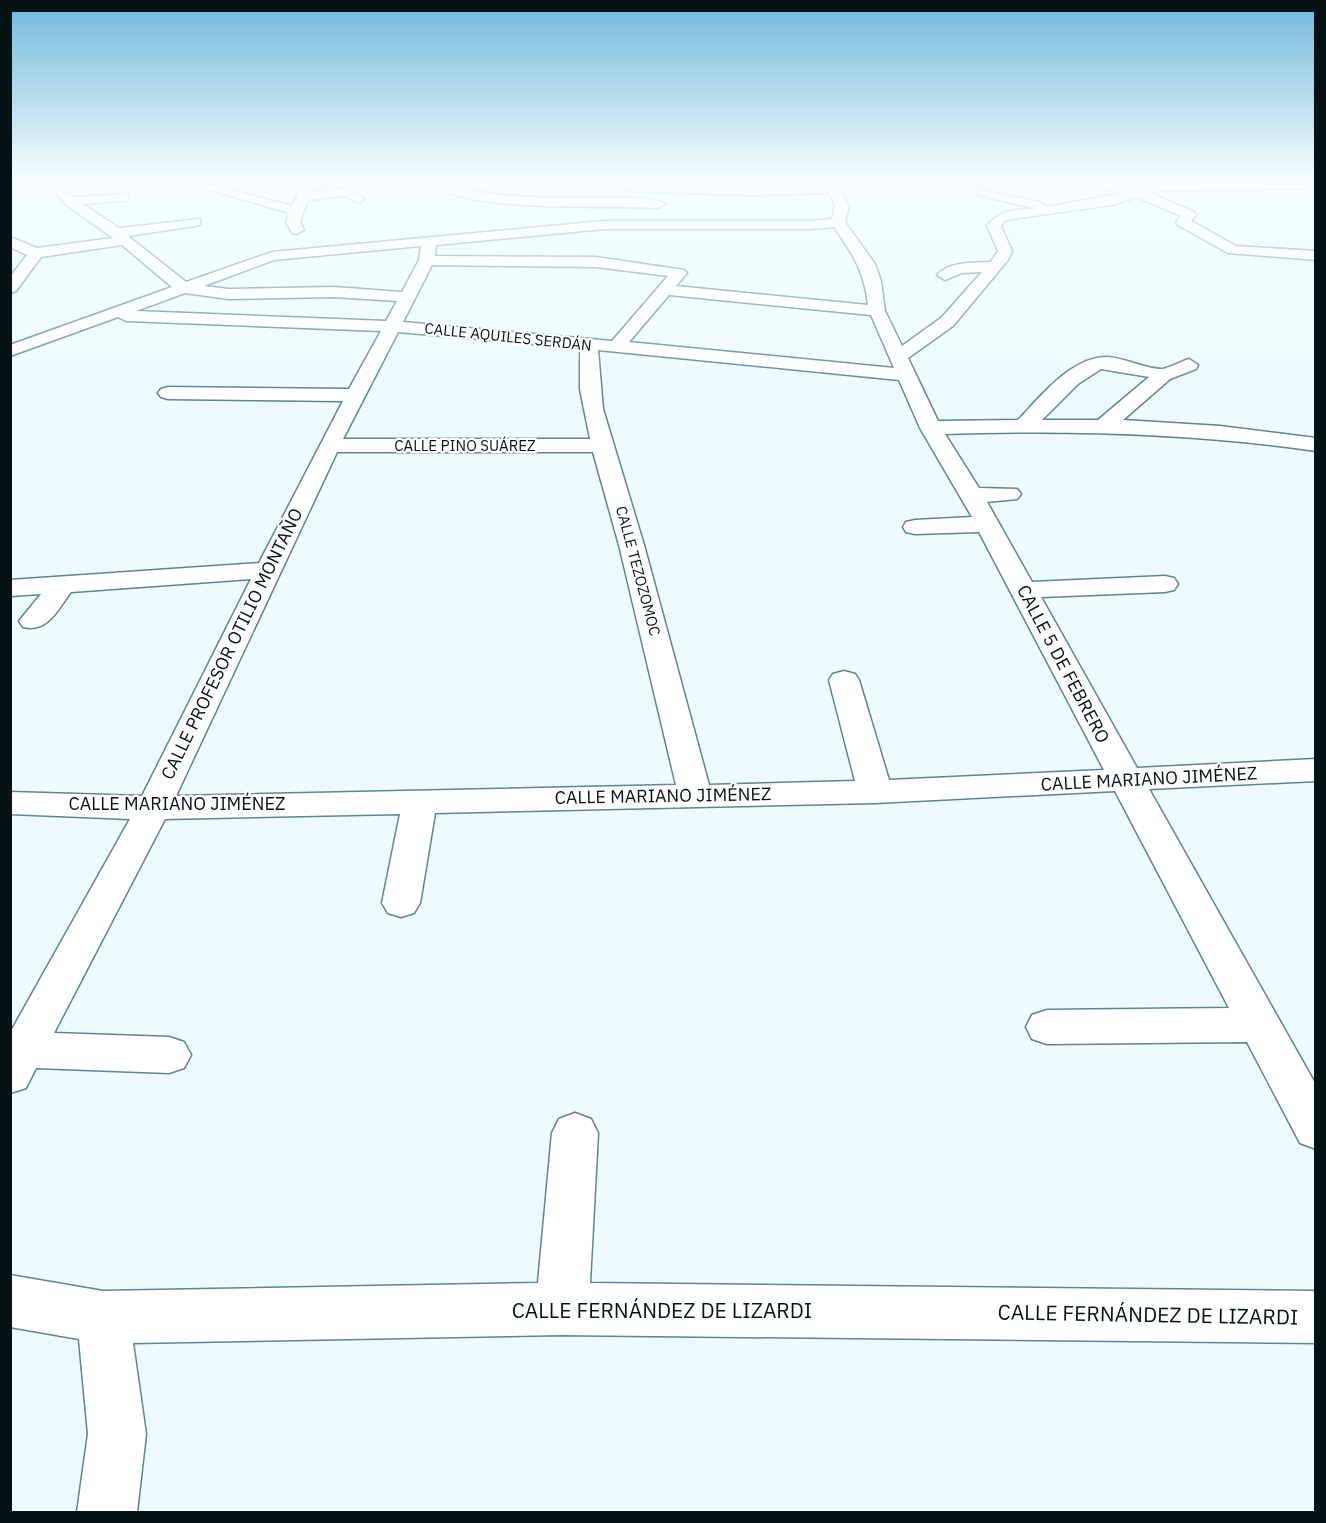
<svg xmlns="http://www.w3.org/2000/svg" width="1326" height="1523" font-family="'IBM Plex Sans',sans-serif">
<rect width="100%" height="100%" fill="#edfbfd"/>
<g fill="none" stroke-linecap="round" stroke-linejoin="round">
<g stroke="#628589" stroke-width="3">
<path id="minor" d="M45 180H57L73 197 128 194V200L123 201 83 204 119 228 200 219V225L195 226 128 236 186 282 272 252 604 221H811L832 219 835 206 829 193 750 195 629 191 623 187 629 183 750 187 826 185 823 180H835L849 206 845 222 875 264 881 281 885 311 902 346 941 318 982 272 962 273 945 280 937 275C949 261 974 263 991 262L998 251 987 226C1000 209 1014 211 1034 208L977 195V189L1040 202 1046 207 1123 193 1081 183 1079 180H1099L1137 189 1156 183 1316 180V188L1157 191 1150 193 1194 212 1196 215 1191 221 1236 246 1316 251V260L1228 253 1178 225 1176 222 1181 216 1137 197 1112 205 1006 220 1001 226 1012 251 1008 260 953 326 908 358 938 421 1018 420C1041 396 1072 356 1108 357 1124 358 1149 370 1163 369 1171 367 1180 362 1189 359L1198 365 1196 369 1170 379 1123 420 1220 426 1316 438V451C1192 433 1070 430 945 434L979 488 1017 489 1021 494 1017 499 987 502 1032 582 1165 576 1174 578 1178 584 1174 590 1165 592 1041 597 1137 768 1316 759V781L1149 789 1316 1085V1149L1300 1143 1247 1042 1047 1044 1032 1039 1026 1027 1032 1015 1047 1010 1229 1008 1115 791 875 803 435 813 420 903 414 913 401 917 388 913 382 903 400 814 165 819 54 1033 169 1037 184 1042 191 1055 184 1068 169 1073 36 1068 26 1088 10 1093V1033L130 819 10 814V792L142 796 251 579 71 592C58 609 48 633 23 627L19 621 41 594 10 596V580L259 563 343 401 168 399 161 397 158 393 161 389 168 387 349 389 381 331 126 321 118 317 10 356V345L172 287 122 245 41 257 16 291 10 293V277L27 255 10 247V237L37 248 113 238 65 204ZM834 227C853 255 864 270 868 305L676 286 687 273 684 270 596 257 435 256 436 245 604 229H811ZM421 246 419 260 402 292 334 287 229 289 204 286 274 260ZM432 265 596 267 668 276 612 341 403 322ZM185 293 229 299 334 297 397 301 386 321 136 311ZM669 295 871 315 894 368 629 342ZM398 332 580 348V389L590 439H343ZM598 350 899 380 920 428 972 517 915 520 906 522 903 527 906 532 915 534 979 532 1104 770 889 780 859 680 855 674 844 671 833 674 829 680 855 781 709 785 644 545 603 409ZM1101 369 1149 377 1098 420H1042L1078 384ZM337 452H593L619 545 676 785 176 796Z
M175 180H194L292 206 304 180H316L311 192 347 188 365 199 359 203 345 196 308 200 300 222 304 230 297 234 292 233 286 222 289 213Z
M426 180C445 179 461 189 480 192 515 198 551 198 587 198 602 198 655 195 665 204L658 208C608 205 459 214 426 180Z
M575 1113 591 1119 598 1133 590 1283 1316 1291V1343L562 1335 133 1343 146 1434 137 1512H77L88 1434 79 1339 10 1327V1275L103 1291 538 1283 552 1133 559 1119Z"/>
</g>
<use href="#minor" fill="#fff" fill-rule="evenodd"/>
</g>
<linearGradient id="sky" x2="0" y2="1"><stop stop-color="#6fb8db"/><stop offset="0.46" stop-color="#f7fdfe"/><stop offset="1" stop-color="#f7fdfe" stop-opacity="0"/></linearGradient>
<rect width="1326" height="393" fill="url(#sky)"/>
<g text-anchor="middle" stroke-width="4.5" stroke-linejoin="round" paint-order="stroke">
<g font-size="15" fill="#061315" stroke="#fff">
<text transform="translate(508 337) rotate(6)" y="5">CALLE AQUILES SERDÁN</text>
<text x="465" y="451">CALLE PINO SUÁREZ</text>
<text transform="translate(638 571) rotate(75)" y="5">CALLE TEZOZOMOC</text>
</g>
<g font-size="18" fill="#061315" stroke="#fff">
<text transform="translate(232 644) rotate(-64)" y="6">CALLE PROFESOR OTILIO MONTAÑO</text>
<text transform="translate(1063 664) rotate(62)" y="6">CALLE 5 DE FEBRERO</text>
<text transform="translate(1149 779) rotate(-3)" y="6">CALLE MARIANO JIMÉNEZ</text>
<text transform="translate(663 796) rotate(-1)" y="6">CALLE MARIANO JIMÉNEZ</text>
<text x="177" y="810">CALLE MARIANO JIMÉNEZ</text>
</g>
<g font-size="21" fill="#061315" stroke="#fff">
<text x="662" y="1318">CALLE FERNÁNDEZ DE LIZARDI</text>
<text transform="translate(1148 1315) rotate(1)" y="7">CALLE FERNÁNDEZ DE LIZARDI</text>
</g>
</g>
<rect width="1326" height="1523" fill="none" stroke="#061315" stroke-width="24"/>
</svg>
